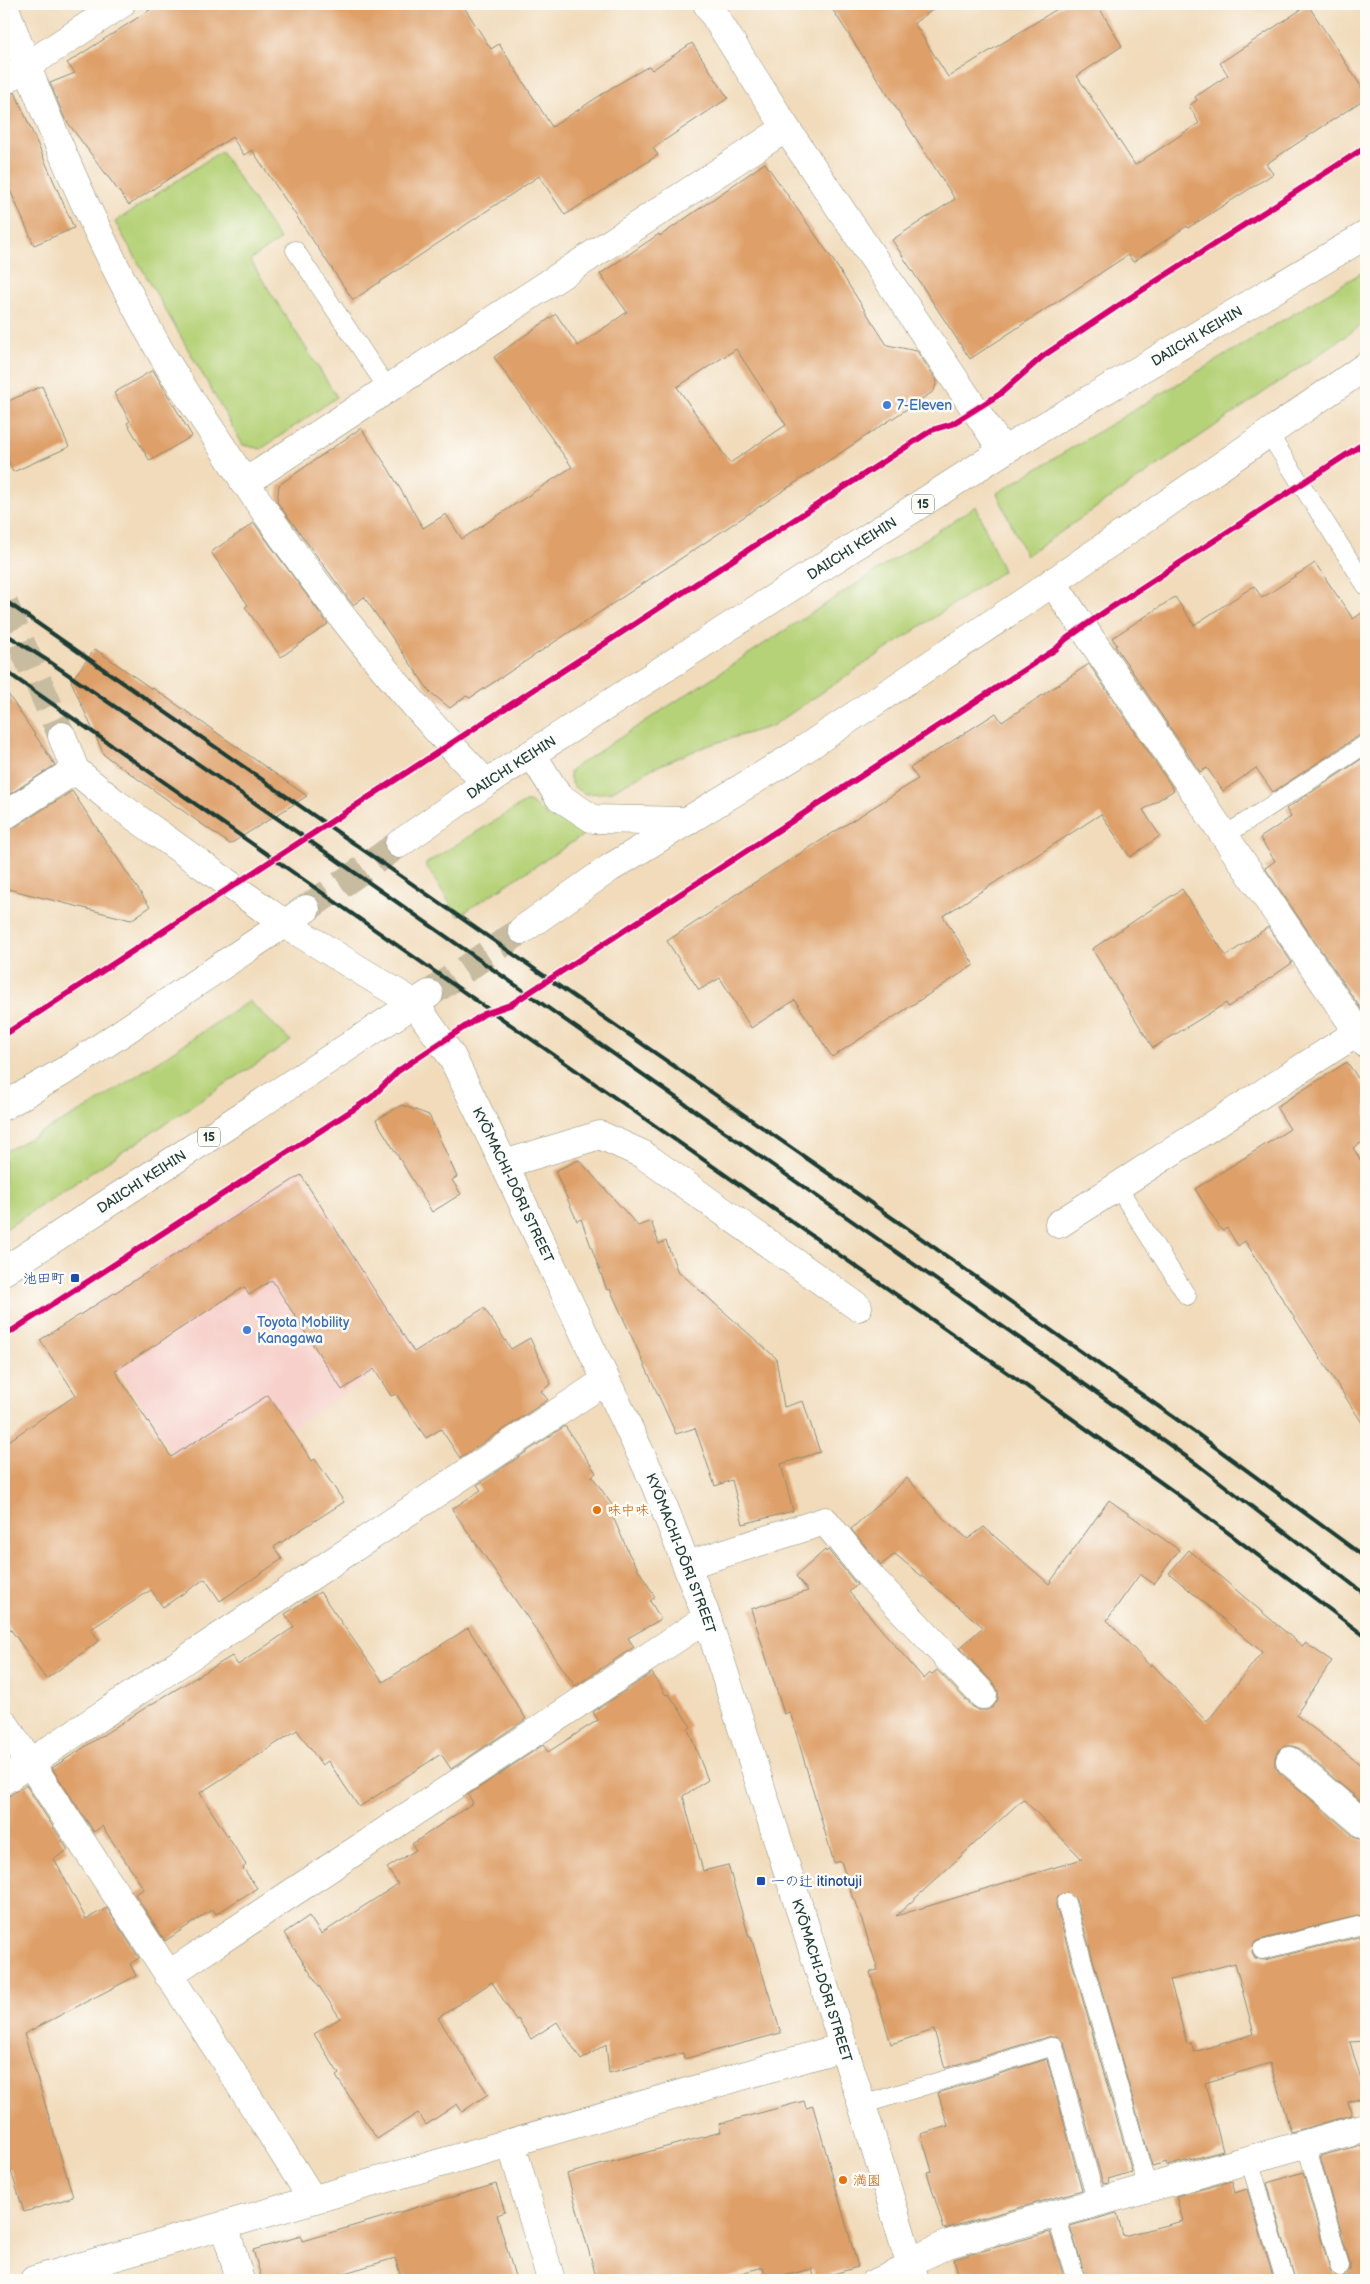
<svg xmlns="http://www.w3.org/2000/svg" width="1370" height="2284" font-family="'Balsamiq Sans','Klee One',sans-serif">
<rect width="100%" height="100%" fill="#fdfcf7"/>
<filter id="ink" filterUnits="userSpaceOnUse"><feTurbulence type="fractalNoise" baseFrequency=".02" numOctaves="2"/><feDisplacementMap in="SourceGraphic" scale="10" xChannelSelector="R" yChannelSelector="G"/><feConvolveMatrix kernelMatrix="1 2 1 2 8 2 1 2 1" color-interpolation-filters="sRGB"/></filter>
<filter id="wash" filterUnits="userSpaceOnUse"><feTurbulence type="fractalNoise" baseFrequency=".0096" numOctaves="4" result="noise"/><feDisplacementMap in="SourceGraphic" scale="20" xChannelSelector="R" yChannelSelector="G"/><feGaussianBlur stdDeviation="1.12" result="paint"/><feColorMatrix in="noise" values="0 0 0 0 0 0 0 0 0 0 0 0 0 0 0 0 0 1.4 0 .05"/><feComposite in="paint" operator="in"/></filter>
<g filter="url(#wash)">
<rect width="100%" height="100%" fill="#f1dbbb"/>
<path fill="#f7d0cb" d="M300 1169 414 1348 197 1490 80 1312Z"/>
<path fill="#b6d278" stroke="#6a8856" d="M221 151 280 240 250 260 337 397 261 449 243 445 115 222Z
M1366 270V322L1026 556 997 493Z
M976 506 1003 571 772 726 706 746 653 768 611 792 586 794 574 787 570 779V772L575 767Z
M525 802H530L550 818 580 826 583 831 582 836 458 916 425 864Z
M249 1001 291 1041 4 1230V1152L91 1106Z"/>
<g id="blocks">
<path fill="#de9f68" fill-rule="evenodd" d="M159 4H462L491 49 499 44 552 127 613 87 649 66 652 70 692 43 728 98 653 148 658 155 565 215 539 176 353 300 252 150 244 155 232 137 129 205 65 119 50 83 75 73 67 63Z
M829 4H941L914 23 948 77 1065 4H1097L1122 46 1077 76 1135 165 1199 123 1189 106 1197 100 1195 97 1228 75 1220 63 1308 5 1366 94V98L1266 164 1273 174 1188 228 1187 226 1133 262 1128 255 970 359 892 240 955 199Z
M15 92 74 228 34 245 4 176V96Z
M765 163 831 257 887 345 917 351 937 381 934 391 470 698 466 696 450 708 430 692 364 597 353 605 277 502 279 485 361 428 388 468 423 528 446 514 462 539 572 467 494 357 556 314 578 346 627 312 600 274 659 234 660 236ZM736 349 786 425 730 463 677 387Z
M153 370 192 436 150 461 127 423 130 421 114 393Z
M42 386 69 447 13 472 4 450V403Z
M254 523 328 624 281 657 245 607 248 605 211 552Z
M1315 563 1353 619 1366 610V733L1360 735 1273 792 1256 768 1223 791 1207 768 1200 772 1115 646 1117 645 1112 638 1175 597 1194 625 1254 586 1262 598Z
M95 649 152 689 153 688 307 796 230 844 104 755 71 681Z
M1089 664 1174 790 1143 810 1160 836 1130 857 1101 814 943 916 974 965 832 1057 795 1000 751 1028 720 978 699 990 667 941 731 899 730 898 918 779 910 768 996 713 1002 722Z
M4 688 55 765 4 798Z
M1366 756V1012H1363L1265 868 1275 861 1260 838 1291 817 1286 809Z
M72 791 150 907 131 920 4 888V831L12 829Z
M1182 889 1226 956 1268 927 1292 963 1228 1007 1226 1003 1153 1048 1092 949Z
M1347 1062 1366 1090V1140L1353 1148 1366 1169V1429L1245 1241 1238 1246 1227 1228 1222 1231 1195 1189 1290 1129 1276 1107Z
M402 1105 429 1115 457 1177 452 1180 461 1194 432 1212 376 1120Z
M579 1160 638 1226 651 1221 659 1244 666 1241 677 1270 776 1358 784 1407 803 1401 820 1452 781 1464 793 1511 743 1524 732 1480 715 1486 695 1428 676 1434 610 1289 607 1290 581 1219 577 1221 555 1171Z
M301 1175 414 1352 484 1308 511 1349 530 1338 551 1384 541 1391 548 1400 460 1458 441 1429 426 1438 396 1394 391 1396 374 1369 342 1390 272 1280 249 1295 244 1287 115 1371 171 1457 268 1395 312 1461 315 1459 344 1502 274 1547 282 1559 220 1601 205 1579 163 1607 151 1590 91 1629 99 1641 46 1679 4 1620V1444L76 1395 40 1340Z
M565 1426 596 1473 592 1476 619 1515 614 1519 629 1554 655 1597 650 1601 661 1619 628 1638 634 1647 575 1686 452 1509 481 1490 477 1485Z
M907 1478 944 1519 968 1539 984 1527 1049 1584 1109 1500 1179 1550 1154 1584 1140 1574 1107 1620 1150 1666 1152 1664 1207 1722 1262 1652 1169 1573 1189 1550 1302 1646 1305 1643 1332 1661 1296 1715 1366 1769V1806L1300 1749 1293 1746H1285L1278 1751 1275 1758V1766L1280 1773 1356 1838 1366 1841V1914L1259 1940 1254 1943 1252 1952 1255 1958 1265 1960 1366 1935V2041L1350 2042 1366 2097 1348 2102 1352 2115 1291 2132 1270 2063 1205 2083 1223 2151 1167 2166 1166 2162 1152 2166 1076 1900 1068 1893 1058 1896 1056 1906 1132 2172 1108 2179 1109 2183 1103 2184 1064 2043 1057 2036H1051L945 2068 934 2030 891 2044 870 1972 878 1970 855 1899H853L841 1861 834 1863 790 1712 784 1714 751 1609 808 1591 796 1576 825 1550 826 1552 828 1550 857 1585 849 1592 924 1679 930 1673 932 1674 937 1670 972 1706 979 1710H987L993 1707 998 1699V1691L995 1685 960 1648 983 1627 895 1554 881 1565 851 1529ZM1023 1799 1082 1859 896 1916ZM1235 1963 1254 2034 1194 2052 1191 2043 1187 2044 1170 1980Z
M320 1592 383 1682 468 1628 526 1719 451 1769 441 1754 359 1807 328 1761 322 1765 297 1730 200 1793 246 1865 243 1868 257 1888 216 1914 213 1909 165 1941 135 1894 144 1889 102 1826 94 1832 52 1768 145 1708 232 1656 238 1665 294 1627 285 1614Z
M652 1673 666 1695 669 1694 691 1727 688 1729 708 1780 683 1796 703 1871 728 1865 749 1937H751L781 2033 684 2059 683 2053 609 2073 606 2044 581 2060 557 2022 531 2039 518 2019 516 2020 492 1982 438 2018 488 2094 462 2112 457 2104 426 2125 418 2113 377 2139 336 2076 339 2074 314 2034 340 2018 284 1933 309 1916 321 1934 398 1884 387 1868 416 1850 412 1844 473 1803 468 1795 543 1745 548 1752 598 1720 593 1712Z
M26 1785 68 1850 54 1859 86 1919 107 1908 139 1958 130 1964 136 1976 24 2034 73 2197 24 2212 10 2168 4 2170V1799Z
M1047 2059 1082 2190 944 2229 927 2172 932 2171 921 2134 948 2126 938 2093Z
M804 2101 806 2108 813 2106 858 2267 815 2279 812 2269 766 2280 763 2267 716 2280H597L567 2174 721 2132 719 2124Z
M1361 2145 1366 2163V2280H1295L1267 2183 1303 2172 1330 2270 1337 2277H1343L1350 2270V2264L1320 2156Z
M1232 2181 1235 2193 1247 2189 1274 2280H1086L1070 2226 1117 2213 1123 2236 1183 2221 1176 2196Z
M496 2184 505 2212 497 2215 516 2280H402L395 2258 321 2280H262L253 2250 301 2236 302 2241Z
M1050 2232 1065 2280H960L954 2259Z"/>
</g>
</g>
<g filter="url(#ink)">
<use href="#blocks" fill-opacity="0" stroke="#888c78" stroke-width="1"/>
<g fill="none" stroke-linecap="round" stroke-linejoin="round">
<path stroke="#c7bba0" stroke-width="28" stroke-dasharray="28 14" stroke-linecap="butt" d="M4 604 62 736"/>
<path stroke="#c7bba0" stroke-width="28" stroke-dasharray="28 14" stroke-linecap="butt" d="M306 909 399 844
M429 994 522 930"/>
<g stroke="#888c78" stroke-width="19">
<path id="service" d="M295 250 388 389
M1269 434 1366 586
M1224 836 1366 744
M1117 1186 1187 1296
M1066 1903 1148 2189
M1262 1950 1366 1924
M862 2105 1054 2046 1097 2204
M1306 2144 1340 2267
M1249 2159 1285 2280
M1056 2215 1076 2280
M870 2280 910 2262"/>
</g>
<g stroke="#888c78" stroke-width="29">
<path id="minor" d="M707 4 786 128 1003 451
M4 5C47 124 98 241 160 351 176 379 195 406 213 433 293 559 383 676 486 783
M4 81 121 4
M244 483 786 128
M1052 582 1366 1044
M4 816 75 770
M504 1164 600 1135 642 1154 858 1307
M1059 1224 1366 1027
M687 1565 825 1521 868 1574 983 1695
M4 1723 218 2050 313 2200
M1290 1761 1366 1826
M4 1780 605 1381
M168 1975 707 1618
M511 2143 551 2280
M225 2227 240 2280
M910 2262 948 2244 1366 2127
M34 2280 843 2047"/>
</g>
<g stroke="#888c78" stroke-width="29">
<g id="tertiary">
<path id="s1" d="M62 736 75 770 114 802 285 924 415 1004 452 1057 504 1164 655 1484 707 1618 862 2105 915 2280"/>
</g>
</g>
<g stroke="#888c78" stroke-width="29">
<g id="trunk">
<path d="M532 754 558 796 593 819 688 821"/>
<path id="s2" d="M399 844 486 783 1003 451 1366 235"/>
<path d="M522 930 610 868 794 756 1030 598 1366 366"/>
<path d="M4 1106 71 1067 306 909"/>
<path id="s3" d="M4 1271 429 994"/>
</g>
</g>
<use href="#service" stroke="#fff" stroke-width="18"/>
<use href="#minor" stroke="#fff" stroke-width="28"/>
<use href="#tertiary" stroke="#fff" stroke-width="28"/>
<use href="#trunk" stroke="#fff" stroke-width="28"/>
<path stroke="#1f3d34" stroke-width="4" d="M4 600 901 1224 1196 1433 1366 1558
M4 633 50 662 284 823 1032 1347 1198 1465 1366 1595
M4 670 1011 1375 1177 1494 1366 1637"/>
<g stroke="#fdfcf7" stroke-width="9">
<path id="cycleway" d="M4 1035 932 430 952 424 1000 394 1043 356 1133 296 1366 147
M4 1336 371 1098 398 1071 484 1014 510 1005 1056 649 1066 639 1106 611 1366 442"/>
</g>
<use href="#cycleway" stroke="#d6006c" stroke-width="6"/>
</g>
</g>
<g fill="#3f7fe0" stroke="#fdfcf7" stroke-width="2">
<circle cx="887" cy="405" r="5"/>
<circle cx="247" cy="1330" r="5"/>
</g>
<g fill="#1a4fb4" stroke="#fdfcf7" stroke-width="2">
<rect x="70" y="1273" width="10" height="10" rx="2.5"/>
<rect x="756" y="1876" width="10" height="10" rx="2.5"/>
</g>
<g fill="#e8710a" stroke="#fdfcf7" stroke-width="2">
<circle cx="597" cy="1510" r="5"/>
<circle cx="843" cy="2180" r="5"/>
</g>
<g text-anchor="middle" stroke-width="5" stroke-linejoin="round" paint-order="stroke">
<g fill="#fdfcf7" stroke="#62766e" stroke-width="1">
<rect x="912" y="494.5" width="22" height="19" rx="4"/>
<rect x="198" y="1127.5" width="22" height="19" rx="4"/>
</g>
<g font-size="12" font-weight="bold" fill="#1f3d34">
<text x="923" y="508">15</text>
<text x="209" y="1141">15</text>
</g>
<g font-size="14" fill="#1f3d34" stroke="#fdfcf7">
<text dy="5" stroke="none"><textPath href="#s2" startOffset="946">DAIICHI KEIHIN</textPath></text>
<text dy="5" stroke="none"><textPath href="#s2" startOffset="541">DAIICHI KEIHIN</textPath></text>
<text dy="5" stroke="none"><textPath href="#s2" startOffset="136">DAIICHI KEIHIN</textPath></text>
<text dy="5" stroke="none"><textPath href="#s3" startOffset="164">DAIICHI KEIHIN</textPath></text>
<text dy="5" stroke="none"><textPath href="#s1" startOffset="656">KYŌMACHI-DŌRI STREET</textPath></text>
<text dy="5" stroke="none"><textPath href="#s1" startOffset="1061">KYŌMACHI-DŌRI STREET</textPath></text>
<text dy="5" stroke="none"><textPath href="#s1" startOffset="1511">KYŌMACHI-DŌRI STREET</textPath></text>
</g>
<g font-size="14" fill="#366cbe" stroke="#fdfcf7" text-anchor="start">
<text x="897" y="410">7-Eleven</text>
<text x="257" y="1327">Toyota Mobility<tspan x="257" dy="16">Kanagawa</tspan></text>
</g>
<g font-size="14" fill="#164399" stroke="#fdfcf7" text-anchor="end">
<text x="65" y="1283">池田町</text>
<text x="771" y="1886" text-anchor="start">一の辻 itinotuji</text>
</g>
<g font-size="14" fill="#c56008" stroke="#fdfcf7" text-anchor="start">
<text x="607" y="1515">味中味</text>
<text x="853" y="2185">満園</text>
</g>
</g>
<rect width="1370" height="2284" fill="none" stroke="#fdfcf7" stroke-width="20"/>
</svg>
